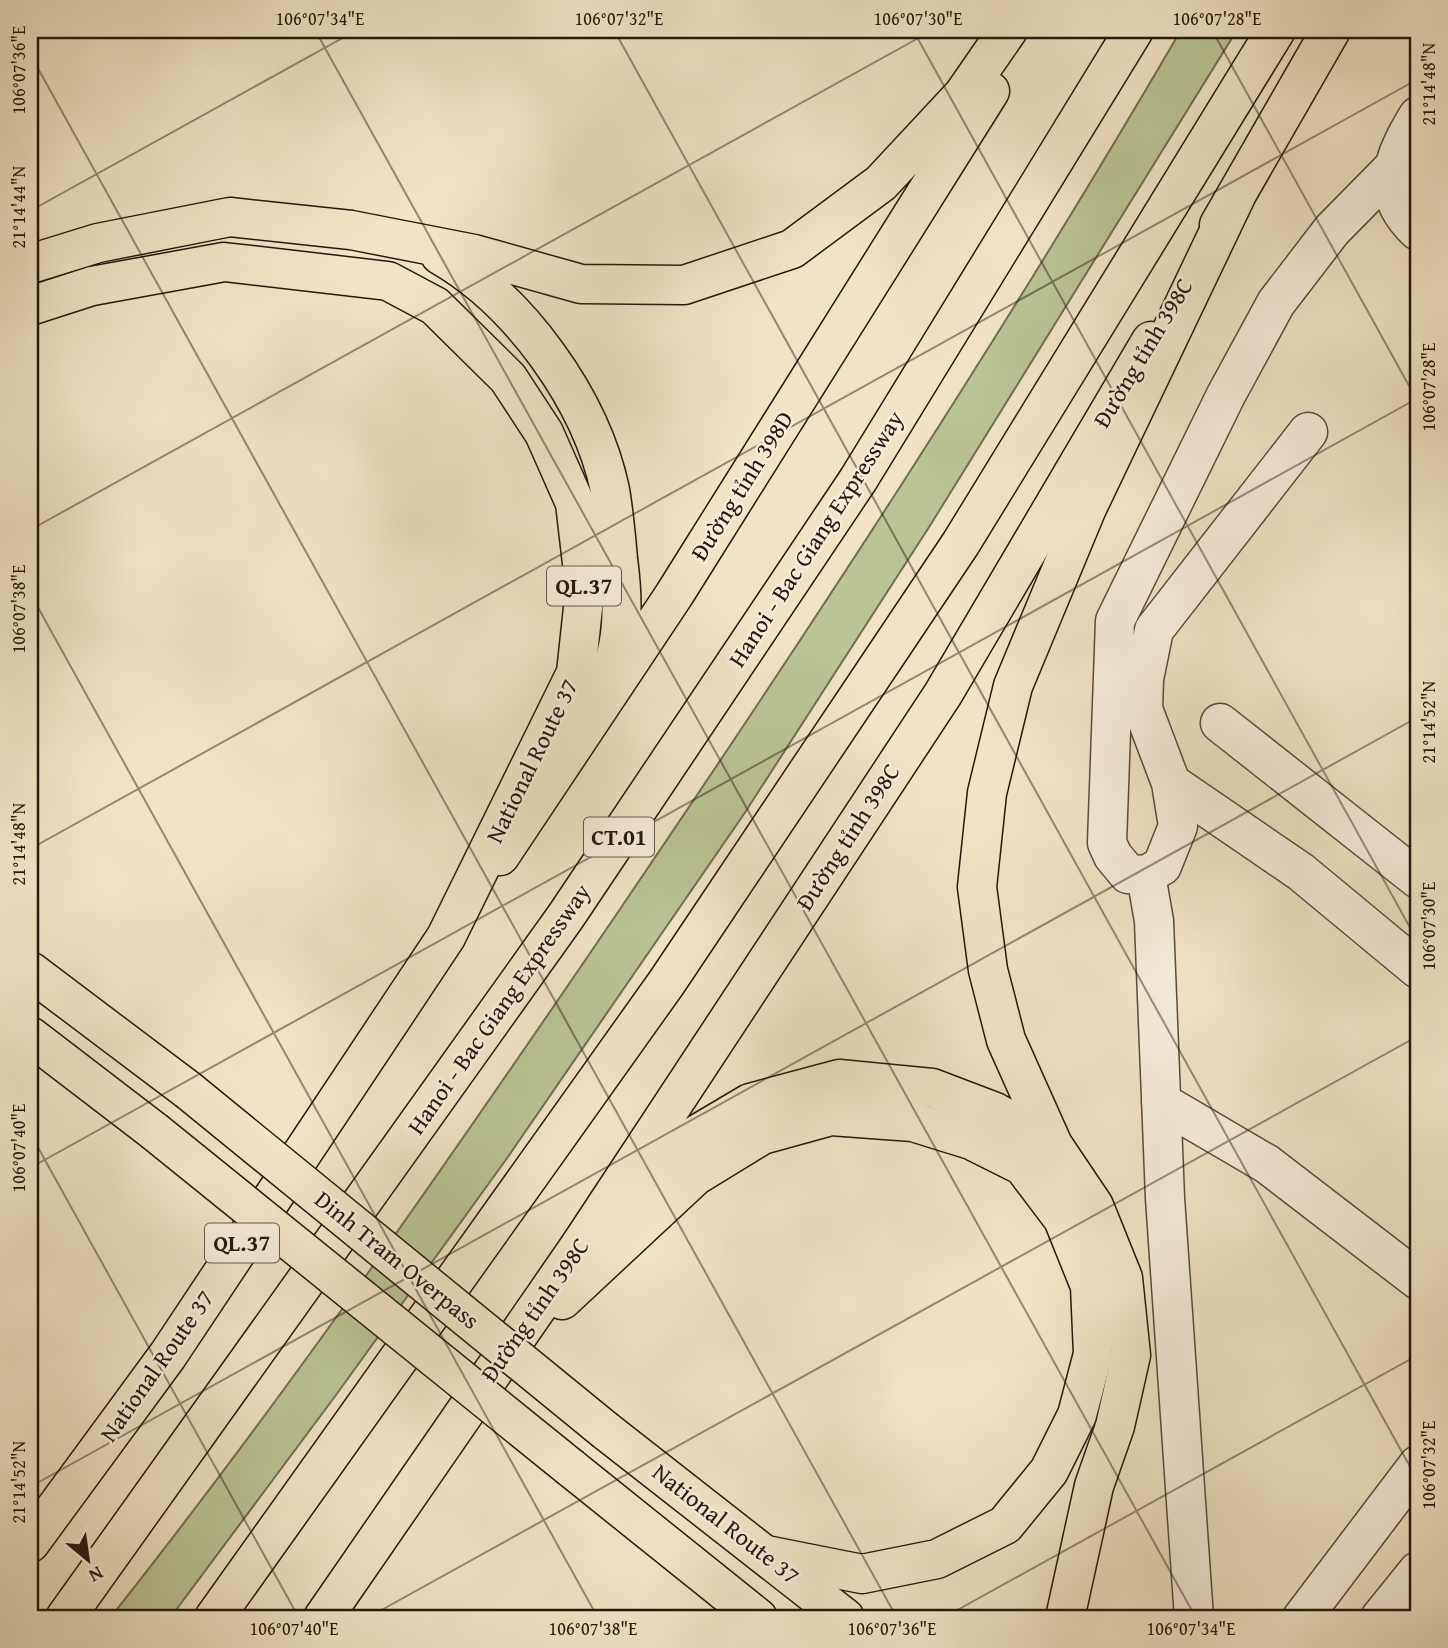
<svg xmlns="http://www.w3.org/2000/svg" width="1448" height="1648" font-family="'Gentium Book Plus',serif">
<rect width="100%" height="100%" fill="#f0e4c5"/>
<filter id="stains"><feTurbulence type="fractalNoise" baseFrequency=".00286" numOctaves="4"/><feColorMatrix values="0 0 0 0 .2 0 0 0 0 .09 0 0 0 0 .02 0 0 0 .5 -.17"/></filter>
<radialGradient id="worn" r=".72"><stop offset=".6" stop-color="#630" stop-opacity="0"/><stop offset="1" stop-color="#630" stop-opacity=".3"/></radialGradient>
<path fill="#bac495" stroke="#6f6e50" stroke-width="2" d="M1181 30H1237L931 524 744 814 505 1161 336 1395 170 1618H110C289 1392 454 1153 616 915 813 625 1005 332 1181 30Z"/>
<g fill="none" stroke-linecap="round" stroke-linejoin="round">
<g stroke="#574b3a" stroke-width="41">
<path id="minor" d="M1418 116C1393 157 1377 193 1418 231
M1220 723 1418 879
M1171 783 1301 872 1418 969
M1146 875 1162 866 1178 826 1171 783 1143 709 1144 679 1154 630 1308 432
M1161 1102 1267 1164 1418 1280
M1194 1618 1165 1198 1154 921 1146 875 1128 874 1113 856 1107 843 1115 621 1226 395 1276 303 1332 230 1392 169
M1302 1618 1418 1465
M1380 1618 1418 1571"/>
</g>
<g stroke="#24180c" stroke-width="41">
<path id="major" d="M1219 225 1331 30
M440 255C520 301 591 400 610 490 614 513 616 536 618 559 623 596 625 645 607 678
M30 264 98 243 230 217 351 230 474 254 581 284 684 285 792 249 881 183 963 95 1008 30
M500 856 674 595 990 91
M30 1036 154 1131
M562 1300 695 1176 762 1135 831 1116 913 1122 971 1140 1023 1166 1063 1219 1090 1286 1093 1354 1077 1415 1049 1471 1005 1525 937 1559 862 1574 766 1555
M571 1468 758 1618
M323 1618 581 1244 943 694 1151 341"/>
</g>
<g stroke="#24180c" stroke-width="41">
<path id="highway" d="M30 306 92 286 224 262 388 281 435 306 508 378 544 433 575 503 585 589 576 673 446 937 168 1355 30 1543
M30 971 188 1090
M581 1244 674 1148 750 1103 839 1079 932 1088 995 1112 1053 1145
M606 1431 845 1618
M65 1618 566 916 858 480 1134 30
M214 1618 667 982 961 543 1276 30
M1065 1618 1094 1486 1115 1426 1131 1355 1123 1278 1094 1206 1053 1145 1006 1040 988 970 977 887 987 793 1013 686 1087 508 1235 198"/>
</g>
<use href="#minor" stroke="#f5edd9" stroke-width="38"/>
<use href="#major" stroke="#f0e4c5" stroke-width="38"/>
<use href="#highway" stroke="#f0e4c5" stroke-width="38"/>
<g stroke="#24180c" stroke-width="41" stroke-linecap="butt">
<path id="major-bridge" d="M154 1131 571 1468"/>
</g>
<g stroke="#24180c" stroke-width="41" stroke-linecap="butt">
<path id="highway-bridge" d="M188 1090 606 1431"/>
</g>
<use href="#major-bridge" stroke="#f0e4c5" stroke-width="38"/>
<use href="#highway-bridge" stroke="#f0e4c5" stroke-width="38"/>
</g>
<path fill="none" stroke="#24180c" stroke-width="2" stroke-opacity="0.45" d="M315 30 1196 1618M614 30 1418 1481M913 30 1418 942M1212 30 1418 402M30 54 897 1618M30 211 357 30M30 530 933 30M30 593 598 1618M30 849 1418 79M30 1133 299 1618M30 1168 1418 398M30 1487 1418 717M367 1618 1418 1036M943 1618 1418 1355"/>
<g text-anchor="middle" stroke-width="5" stroke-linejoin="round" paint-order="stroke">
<g fill="#f5edd9" stroke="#63584a" stroke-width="2">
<rect x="547" y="566.5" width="74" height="39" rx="5"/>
<rect x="584" y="817.5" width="70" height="39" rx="5"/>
<rect x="205" y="1223.5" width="74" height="39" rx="5"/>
</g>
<g font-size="23" font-weight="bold" fill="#24180c">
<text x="584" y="594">QL.37</text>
<text x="619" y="845">CT.01</text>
<text x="242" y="1251">QL.37</text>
</g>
<g font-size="24" fill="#24180c" stroke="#f5edd9">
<text transform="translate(1143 353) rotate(-59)" y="8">Đường tỉnh 398C</text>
<text transform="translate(742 486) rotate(-58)" y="8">Đường tỉnh 398D</text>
<text transform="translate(816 539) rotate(-57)" y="8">Hanoi - Bac Giang Expressway</text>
<text transform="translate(532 761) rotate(-64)" y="8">National Route 37</text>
<text transform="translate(848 837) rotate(-57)" y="8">Đường tỉnh 398C</text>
<text transform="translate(499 1009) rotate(-55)" y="8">Hanoi - Bac Giang Expressway</text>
<text transform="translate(397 1260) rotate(39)" y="8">Dinh Tram Overpass</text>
<text transform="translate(535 1310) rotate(-55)" y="8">Đường tỉnh 398C</text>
<text transform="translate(157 1366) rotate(-55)" y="8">National Route 37</text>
<text transform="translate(726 1524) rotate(38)" y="8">National Route 37</text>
</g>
</g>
<rect width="1448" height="1648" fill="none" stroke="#f0e4c5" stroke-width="77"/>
<g transform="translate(88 1560) rotate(151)" stroke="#f5edd9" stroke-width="5" paint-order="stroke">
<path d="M0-5L12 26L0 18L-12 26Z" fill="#24180c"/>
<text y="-10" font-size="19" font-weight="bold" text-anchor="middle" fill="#24180c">N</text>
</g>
<rect x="38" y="38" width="1372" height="1572" fill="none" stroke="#24180c" stroke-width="2.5"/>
<g font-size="18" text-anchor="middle" fill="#24180c">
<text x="320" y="25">106°07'34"E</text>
<text x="619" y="25">106°07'32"E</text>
<text x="918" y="25">106°07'30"E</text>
<text x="1217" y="25">106°07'28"E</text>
<text transform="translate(19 70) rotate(-90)" y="6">106°07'36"E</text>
<text transform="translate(1429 84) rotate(-90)" y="6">21°14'48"N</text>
<text transform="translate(19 207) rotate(-90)" y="6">21°14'44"N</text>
<text transform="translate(1429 387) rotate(-90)" y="6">106°07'28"E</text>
<text transform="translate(19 609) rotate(-90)" y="6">106°07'38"E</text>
<text transform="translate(1429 722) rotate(-90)" y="6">21°14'52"N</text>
<text transform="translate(19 844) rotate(-90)" y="6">21°14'48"N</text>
<text transform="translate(1429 926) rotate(-90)" y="6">106°07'30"E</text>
<text transform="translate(19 1148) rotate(-90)" y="6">106°07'40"E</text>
<text transform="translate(1429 1465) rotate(-90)" y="6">106°07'32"E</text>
<text transform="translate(19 1482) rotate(-90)" y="6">21°14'52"N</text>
<text x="294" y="1635">106°07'40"E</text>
<text x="593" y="1635">106°07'38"E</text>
<text x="892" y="1635">106°07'36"E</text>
<text x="1191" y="1635">106°07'34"E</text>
</g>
<rect width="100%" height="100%" filter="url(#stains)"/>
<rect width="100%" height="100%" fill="url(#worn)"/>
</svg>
